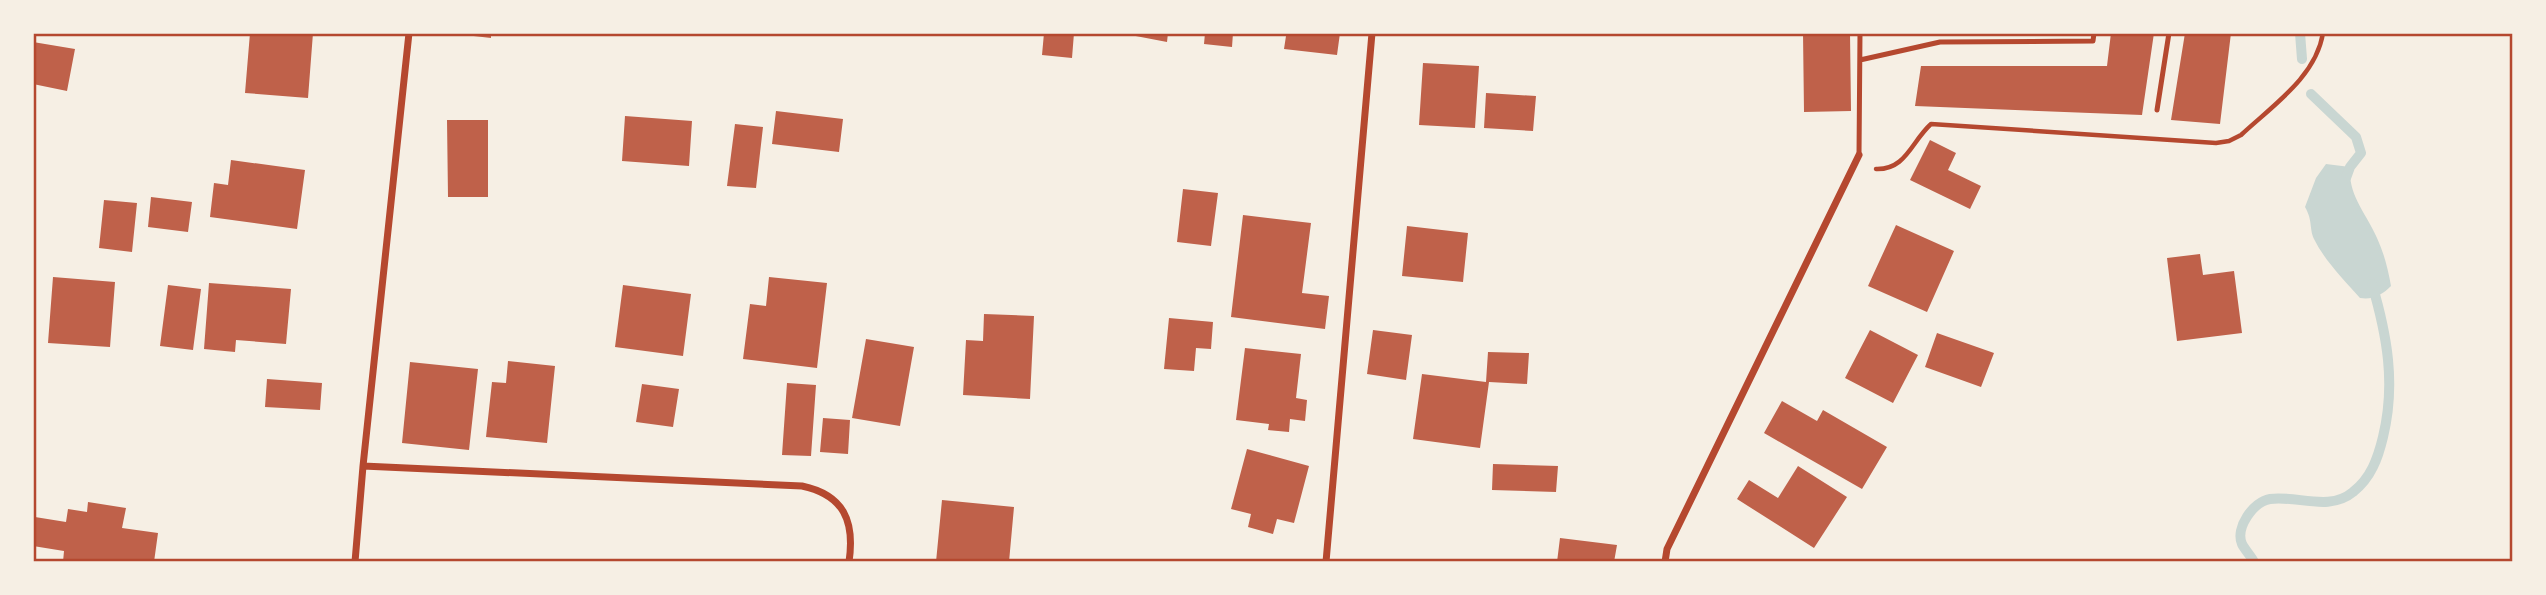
<svg xmlns="http://www.w3.org/2000/svg" width="2546" height="595" font-family="Helvetica,sans-serif">
<rect width="100%" height="100%" fill="#f6efe4"/>
<path fill="#c9d6d2" d="M2326 164 2350 167C2348 196 2367 214 2377 238 2384 253 2388 269 2391 286 2382 295 2373 300 2360 298 2344 280 2325 261 2314 239 2309 228 2313 221 2305 207L2316 178Z"/>
<g fill="none" stroke-linecap="round" stroke-linejoin="round">
<path stroke="#c9d6d2" stroke-width="10" d="M2300 33 2302 59
M2311 94 2356 137 2361 153 2350 167 2346 178
M2254 562C2251 556 2245 550 2242 544 2235 528 2253 502 2270 499 2297 495 2329 512 2353 492 2371 478 2378 458 2383 437 2396 384 2387 335 2372 284"/>
</g>
<path fill="#bf614a" d="M250 33H313L308 98 245 93Z
M466 33H491V38L465 35Z
M1044 33H1074L1072 58 1042 55Z
M1120 33H1168L1167 42Z
M1205 33H1233L1232 47 1204 44Z
M1281 33H1340L1337 55 1284 49 1286 36Z
M1803 33H1850L1851 111 1804 112Z
M2111 33H2154L2142 115 1915 106 1921 66H2107Z
M2185 33H2231L2220 124 2171 120Z
M33 42 75 49 67 91 33 84Z
M1423 63 1479 66 1475 128 1419 125Z
M1486 93 1536 96 1533 131 1484 128Z
M776 111 843 119 839 152 772 144Z
M625 116 692 121 689 166 622 161Z
M447 120H488V197H448Z
M735 124 763 127 756 188 727 186Z
M1930 140 1956 153 1948 170 1981 186 1970 209 1910 180Z
M231 160 305 170 297 229 210 217 214 183 228 185Z
M1183 189 1218 193 1211 246 1177 242Z
M151 197 192 202 188 232 148 227Z
M104 200 137 203 132 252 99 248Z
M1243 215 1311 223 1302 293 1329 296 1325 329 1231 317Z
M1896 225 1954 251 1927 312 1868 286Z
M1407 226 1468 233 1463 282 1402 276Z
M2200 254 2203 275 2234 271 2242 333 2177 341 2167 258Z
M53 277 115 282 110 347 48 343Z
M769 277 827 283 817 368 743 359 750 304 766 306Z
M209 283 291 289 286 344 236 340 235 352 204 349Z
M168 285 201 289 193 350 160 346Z
M623 285 691 294 683 356 615 347Z
M984 314 1034 316 1030 399 963 395 966 340 983 341Z
M1169 318 1213 322 1211 349 1196 348 1194 371 1164 369Z
M1373 330 1412 335 1406 380 1367 374Z
M1870 330 1918 355 1893 403 1845 378Z
M1937 333 1994 353 1981 387 1925 367Z
M866 339 914 347 900 426 852 418Z
M1245 348 1301 354 1296 398 1307 400 1305 421 1290 419 1289 432 1268 430 1269 424 1236 420Z
M1488 352 1529 353 1527 384 1489 382 1480 448 1413 439 1422 374 1486 382Z
M508 361 555 366 547 443 486 437 492 382 506 383Z
M410 362 478 369 469 450 402 443Z
M267 379 322 383 320 410 265 407Z
M787 383 816 385 811 456 782 455Z
M642 384 679 389 673 427 636 422Z
M1782 401 1817 421 1823 410 1887 447 1862 489 1764 433Z
M823 418 850 420 848 454 820 452Z
M1247 449 1309 466 1294 523 1277 519 1273 534 1248 527 1251 514 1231 509Z
M1493 464 1558 466 1556 492 1492 490Z
M1798 466 1847 497 1814 548 1737 499 1749 480 1778 498Z
M942 500 1014 507 1009 562H936Z
M88 502 126 508 122 528 158 533 154 562 119 559V562H63L64 551 33 546 35 517 66 522 68 509 87 512Z
M1560 538 1617 545 1614 562H1557Z"/>
<g fill="none" stroke-linecap="round" stroke-linejoin="round">
<path stroke="#b5482f" stroke-width="4.5" d="M1876 169C1906 170 1911 142 1931 124L2216 143 2229 141 2241 135C2272 106 2316 77 2323 33"/>
<path stroke="#b5482f" stroke-width="5" d="M1860 60 1940 42 2093 41 2094 33
M2157 110 2169 33
M1859 155 1860 33"/>
<path stroke="#b5482f" stroke-width="7" d="M363 466 802 486C844 495 855 521 849 562
M355 562 363 466 409 33
M1326 562 1372 33
M1665 562 1667 549 1859 155"/>
</g>
<rect width="2546" height="595" fill="none" stroke="#f6efe4" stroke-width="70"/>
<rect x="35" y="35" width="2476" height="525" fill="none" stroke="#b5482f" stroke-width="2.5"/>
</svg>
